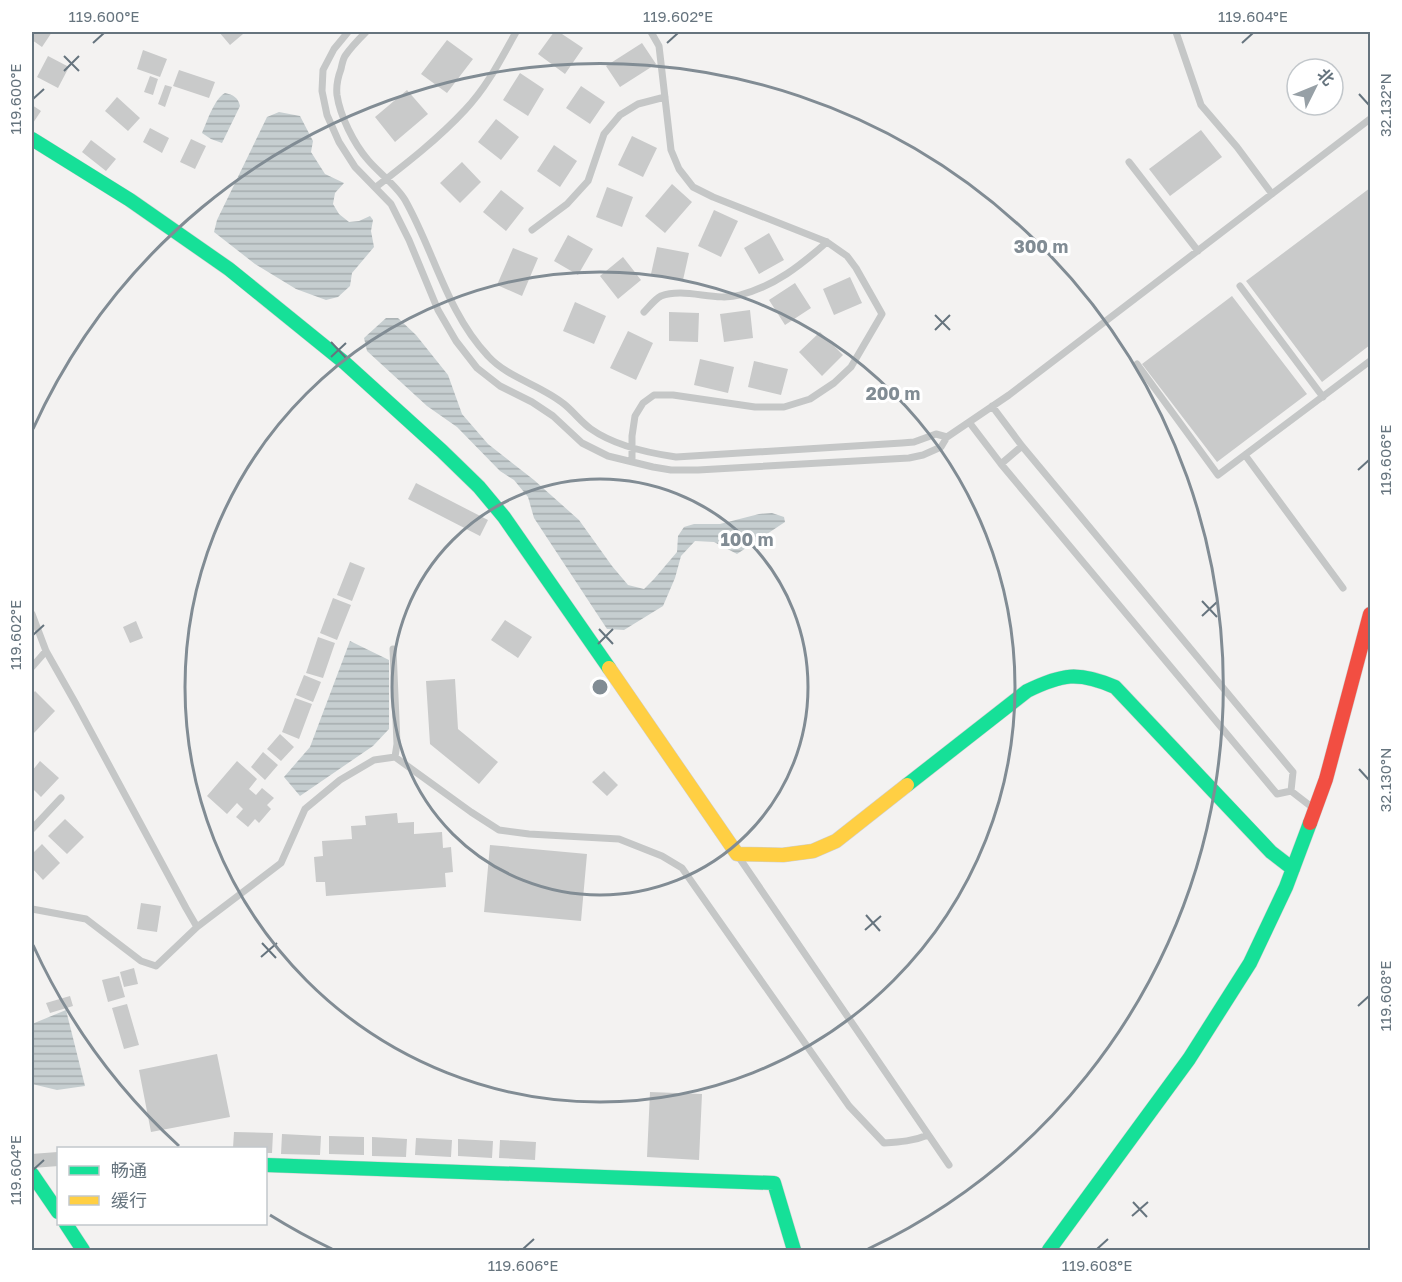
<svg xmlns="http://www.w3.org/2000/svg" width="1402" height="1282" font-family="'Golos Text','Noto Sans SC',sans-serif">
<defs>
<pattern id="water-rules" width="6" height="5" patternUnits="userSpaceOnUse" patternTransform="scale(1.5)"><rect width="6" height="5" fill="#c6ced0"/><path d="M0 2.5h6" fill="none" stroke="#a5acae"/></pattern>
</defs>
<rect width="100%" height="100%" fill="#f3f2f1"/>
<path fill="url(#water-rules)" d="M225 93C233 95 238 97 240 106L222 143 211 139 202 133C207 122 214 99 225 93Z
M279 112 300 116 313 141 311 152 325 174 344 183 335 193 333 204 339 214 349 222 359 221 370 216 373 220 371 231 374 247 352 273 350 286 338 297 326 300 296 289 255 264 214 232 217 220 267 117Z
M386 318H398L416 335 448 375 462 414 488 444 534 480 579 520 612 566 628 585 644 589 654 579 677 552 678 536 684 527 694 524H720L759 514 772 513 784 517 785 522 737 554 714 542 695 541 681 556 675 578 663 606 624 630 607 629 534 518 528 497 514 480 500 471 457 427 427 406 367 351 364 338Z
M350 641 389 660V729L373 746 300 796 284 777 310 747Z
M66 1010 85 1086 57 1090 32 1084V1024Z"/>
<path fill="#c9caca" d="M32 32H52L42 47 32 40Z
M219 32H241L243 34 230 45Z
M554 32H559L583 48 565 74 538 54Z
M447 40 473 59 447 93 421 74Z
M642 43 656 64 620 87 606 66Z
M143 50 167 59 160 77 137 69Z
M48 56 69 67 58 88 37 77Z
M179 70 215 82 209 98 173 86Z
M520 73 544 89 528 116 503 100Z
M150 76 158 79 153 95 144 92Z
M165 85 172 87 165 107 158 104Z
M581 86 605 102 590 124 566 108Z
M407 90 428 114 395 142 375 117Z
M117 97 140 118 128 131 105 111Z
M32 105 41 111 33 123 32 122Z
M496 119 519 137 501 160 478 142Z
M150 128 169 138 162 153 143 142Z
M1201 130 1222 157 1170 196 1149 169Z
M632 136 657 148 643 177 618 165Z
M191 139 206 146 195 169 180 162Z
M91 140 116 159 106 171 82 152Z
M554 145 577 161 560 187 537 171Z
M462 162 481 182 460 203 440 183Z
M672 184 692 202 665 233 645 216Z
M607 187 633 197 622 227 596 217Z
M1370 188V345L1322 382 1246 281Z
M501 190 524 208 506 231 483 212Z
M714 210 738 221 721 257 698 246Z
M769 233 784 260 759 274 744 248Z
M568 235 593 249 578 275 554 261Z
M657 247 689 253 683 280 651 274Z
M513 248 538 258 522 296 497 285Z
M623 257 641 280 618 299 600 276Z
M850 277 862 303 834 315 823 289Z
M795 283 811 308 785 325 769 300Z
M1232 296 1307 394 1217 462 1142 364Z
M575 302 606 316 594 344 563 331Z
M750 310 753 338 724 342 720 314Z
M669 312 699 313 698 342 669 341Z
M628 331 653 343 636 380 610 368Z
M820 332 843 355 822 376 799 352Z
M700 359 734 367 728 393 694 385Z
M754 361 788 369 781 395 748 387Z
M416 483 488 520 480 536 408 499Z
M350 562 365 568 352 601 337 595Z
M333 598 351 605 337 640 320 633Z
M505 620 532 637 518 658 491 640Z
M136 621 143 638 130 643 123 627Z
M318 637 335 643 323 678 306 673Z
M304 675 321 682 313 702 296 695Z
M455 679 458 729 498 762 479 784 430 744 426 681Z
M35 691 55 711 33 734 32 732V695Z
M295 698 312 704 299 739 282 732Z
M280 734 294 747 281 761 267 749Z
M263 752 278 765 265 780 251 767Z
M40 761 59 778 41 797 32 788V771Z
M237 761 257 779 249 789 256 795 262 788 274 798 267 805 271 809 259 823 255 819 248 827 236 817 243 809 237 803 227 814 207 796Z
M604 771 618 785 607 796 592 782Z
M397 813 398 823 414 822V834L442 832 443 848 451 847 453 872 445 873 446 887 326 896 325 882H316L314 857 323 856 322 841 352 839 351 826 366 825 365 816Z
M65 819 84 837 67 854 48 836Z
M42 844 60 863 43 880 32 868V854Z
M490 845 587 854 581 921 484 912Z
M141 903 161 906 157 932 137 929Z
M134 968 138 984 124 987 120 972Z
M119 976 125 997 108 1002 102 980Z
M70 996 73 1006 50 1013 46 1003Z
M127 1004 139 1045 124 1049 112 1008Z
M217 1054 230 1117 151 1132 139 1070Z
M650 1092 702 1094 699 1160 647 1157Z
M234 1132 273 1133 272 1153H266V1148H233Z
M282 1134 321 1136 320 1155 281 1154Z
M329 1136 364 1137V1155L329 1154Z
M372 1137 407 1139 406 1157 372 1156Z
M416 1138 452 1140 451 1157 415 1155Z
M458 1139 493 1141 492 1158 458 1156Z
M500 1140 536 1142 535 1160 499 1158Z"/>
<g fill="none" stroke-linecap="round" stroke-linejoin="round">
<g stroke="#cfcfcf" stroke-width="15">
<path id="fast" d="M32 139 130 200 229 269 345 363 442 451 479 487 504 517 609 668
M907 785 1027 691C1062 674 1078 671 1115 687L1271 852 1293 869
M266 1165 774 1183 794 1250
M32 1174 58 1212
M66 1224 83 1250
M1049 1250 1189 1059 1250 963 1286 887 1310 823"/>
</g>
<g stroke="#cfcfcf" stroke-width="15">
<path id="slow" d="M609 668 737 854 783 855 813 851 836 841 907 785"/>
</g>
<g stroke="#cfcfcf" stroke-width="15">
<path id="jam" d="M1310 823 1326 779 1370 614"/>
</g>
<path stroke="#c5c7c7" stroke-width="7" d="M348 32 334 49 323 70 322 91 327 115 339 142 355 167 391 204 409 240 438 310 456 341 477 368 500 386 532 402 553 416 582 443 608 456 653 467 671 470H698L909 458 923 455 941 447 947 437 1009 395 1370 119
M366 32C359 39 351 47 345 56 343 59 342 64 341 69 338 77 336 86 337 95 340 116 354 144 368 160 379 173 397 186 405 200 434 251 447 313 488 356 508 378 541 385 564 404 574 412 581 422 591 429 615 446 648 453 676 457L902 443 914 442 936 434 947 437
M1176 32 1201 105 1237 147 1272 194
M1129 162 1198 251
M376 187C407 163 438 139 465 110 487 87 501 59 516 32
M532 230 567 204 588 181 604 134 620 115 638 104 665 97
M1240 286 1323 397
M644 312C649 307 655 299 661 296 685 287 715 302 740 295 775 286 801 265 827 242
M1137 364 1218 475 1370 361
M969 422 1001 464 1277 794 1291 791 1293 772 1022 446 992 406
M1245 455 1343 588
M632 462V436L635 416 643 403 654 395H673L755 407H784L810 399 834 383 851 367 882 314 856 268 847 256 827 242 713 197 693 187 679 169 671 150 659 46 651 32
M1001 464 1022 446
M32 614 46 651 76 704 186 908 197 927
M393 649 397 744 395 757
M32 667 46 651
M1291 791 1313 808
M32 829 61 798
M738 856 949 1165
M32 909 86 919 141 961 156 966 197 927 281 863 305 809 340 780 374 760 395 757 471 812 499 830 529 834 619 839 662 856 682 868 849 1106 884 1143C900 1142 914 1141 928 1135"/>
<path stroke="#c5c7c7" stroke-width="14" d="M32 1161 58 1159"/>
<use href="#fast" stroke="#16e098" stroke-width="14"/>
<use href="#slow" stroke="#ffcf43" stroke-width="14"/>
<use href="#jam" stroke="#f24e42" stroke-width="14"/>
</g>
<path fill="none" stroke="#66747e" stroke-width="2" d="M93 43 104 33M667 43 678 33M1242 43 1253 33M64 56 79 71M64 71 79 56M1359 94 1369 105M33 99 44 89M935 315 950 330M935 330 950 315M331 342 346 358M331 357 346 343M1358 470 1369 460M1202 601 1217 617M1202 616 1217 602M599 629 613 644M33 635 44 625M598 644 613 629M1359 769 1369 780M866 915 880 931M865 930 881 916M262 943 276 958M261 957 277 943M1358 1006 1369 996M33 1170 44 1160M1133 1202 1147 1217M1132 1216 1148 1202M523 1249 534 1239M1097 1249 1108 1239"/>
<g fill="none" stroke="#818c94" stroke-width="3">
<circle cx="600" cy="687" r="208"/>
<circle cx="600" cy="687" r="415"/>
<path d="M332 1249A623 623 0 0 1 270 1215M179 1146A623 623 0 0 1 33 945M33 429A623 623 0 1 1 868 1249"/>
</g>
<circle cx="600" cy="687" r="9" fill="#818c94" stroke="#fff" stroke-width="3"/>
<g font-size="18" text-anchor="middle" font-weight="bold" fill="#818c94" stroke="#fff" stroke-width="6" stroke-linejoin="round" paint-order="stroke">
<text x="1041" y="253">300 m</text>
<text x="893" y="400">200 m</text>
<text x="747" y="546">100 m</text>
</g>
<rect width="1402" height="1282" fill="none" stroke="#ffffff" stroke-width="66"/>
<rect x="57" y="1147" width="210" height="78" fill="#ffffff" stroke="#c2c7cb" stroke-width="1.5"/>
<rect x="69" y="1166" width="30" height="9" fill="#16e098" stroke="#c2c7cb" stroke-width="1.5"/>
<text x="111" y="1177" font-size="18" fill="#66747e">畅通</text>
<rect x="69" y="1196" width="30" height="9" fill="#ffcf43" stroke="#c2c7cb" stroke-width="1.5"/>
<text x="111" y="1207" font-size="18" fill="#66747e">缓行</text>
<g transform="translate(1315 87) rotate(47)"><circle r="28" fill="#ffffff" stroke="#c2c7cb" stroke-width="1.5"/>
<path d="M0-4.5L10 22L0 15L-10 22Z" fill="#97a0a6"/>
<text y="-9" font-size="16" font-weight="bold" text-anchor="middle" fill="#66747e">北</text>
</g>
<rect x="33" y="33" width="1336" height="1216" fill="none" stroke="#66747e" stroke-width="2"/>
<g font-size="15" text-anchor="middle" fill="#66747e">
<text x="104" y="22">119.600°E</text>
<text x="678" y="22">119.602°E</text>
<text x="1253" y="22">119.604°E</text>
<text transform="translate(16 99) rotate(-90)" y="5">119.600°E</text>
<text transform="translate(1386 105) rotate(-90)" y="5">32.132°N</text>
<text transform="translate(1386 460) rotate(-90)" y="5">119.606°E</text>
<text transform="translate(16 635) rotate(-90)" y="5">119.602°E</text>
<text transform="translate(1386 780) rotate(-90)" y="5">32.130°N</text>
<text transform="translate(1386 996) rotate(-90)" y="5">119.608°E</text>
<text transform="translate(16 1170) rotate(-90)" y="5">119.604°E</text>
<text x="523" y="1271">119.606°E</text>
<text x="1097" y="1271">119.608°E</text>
</g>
</svg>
